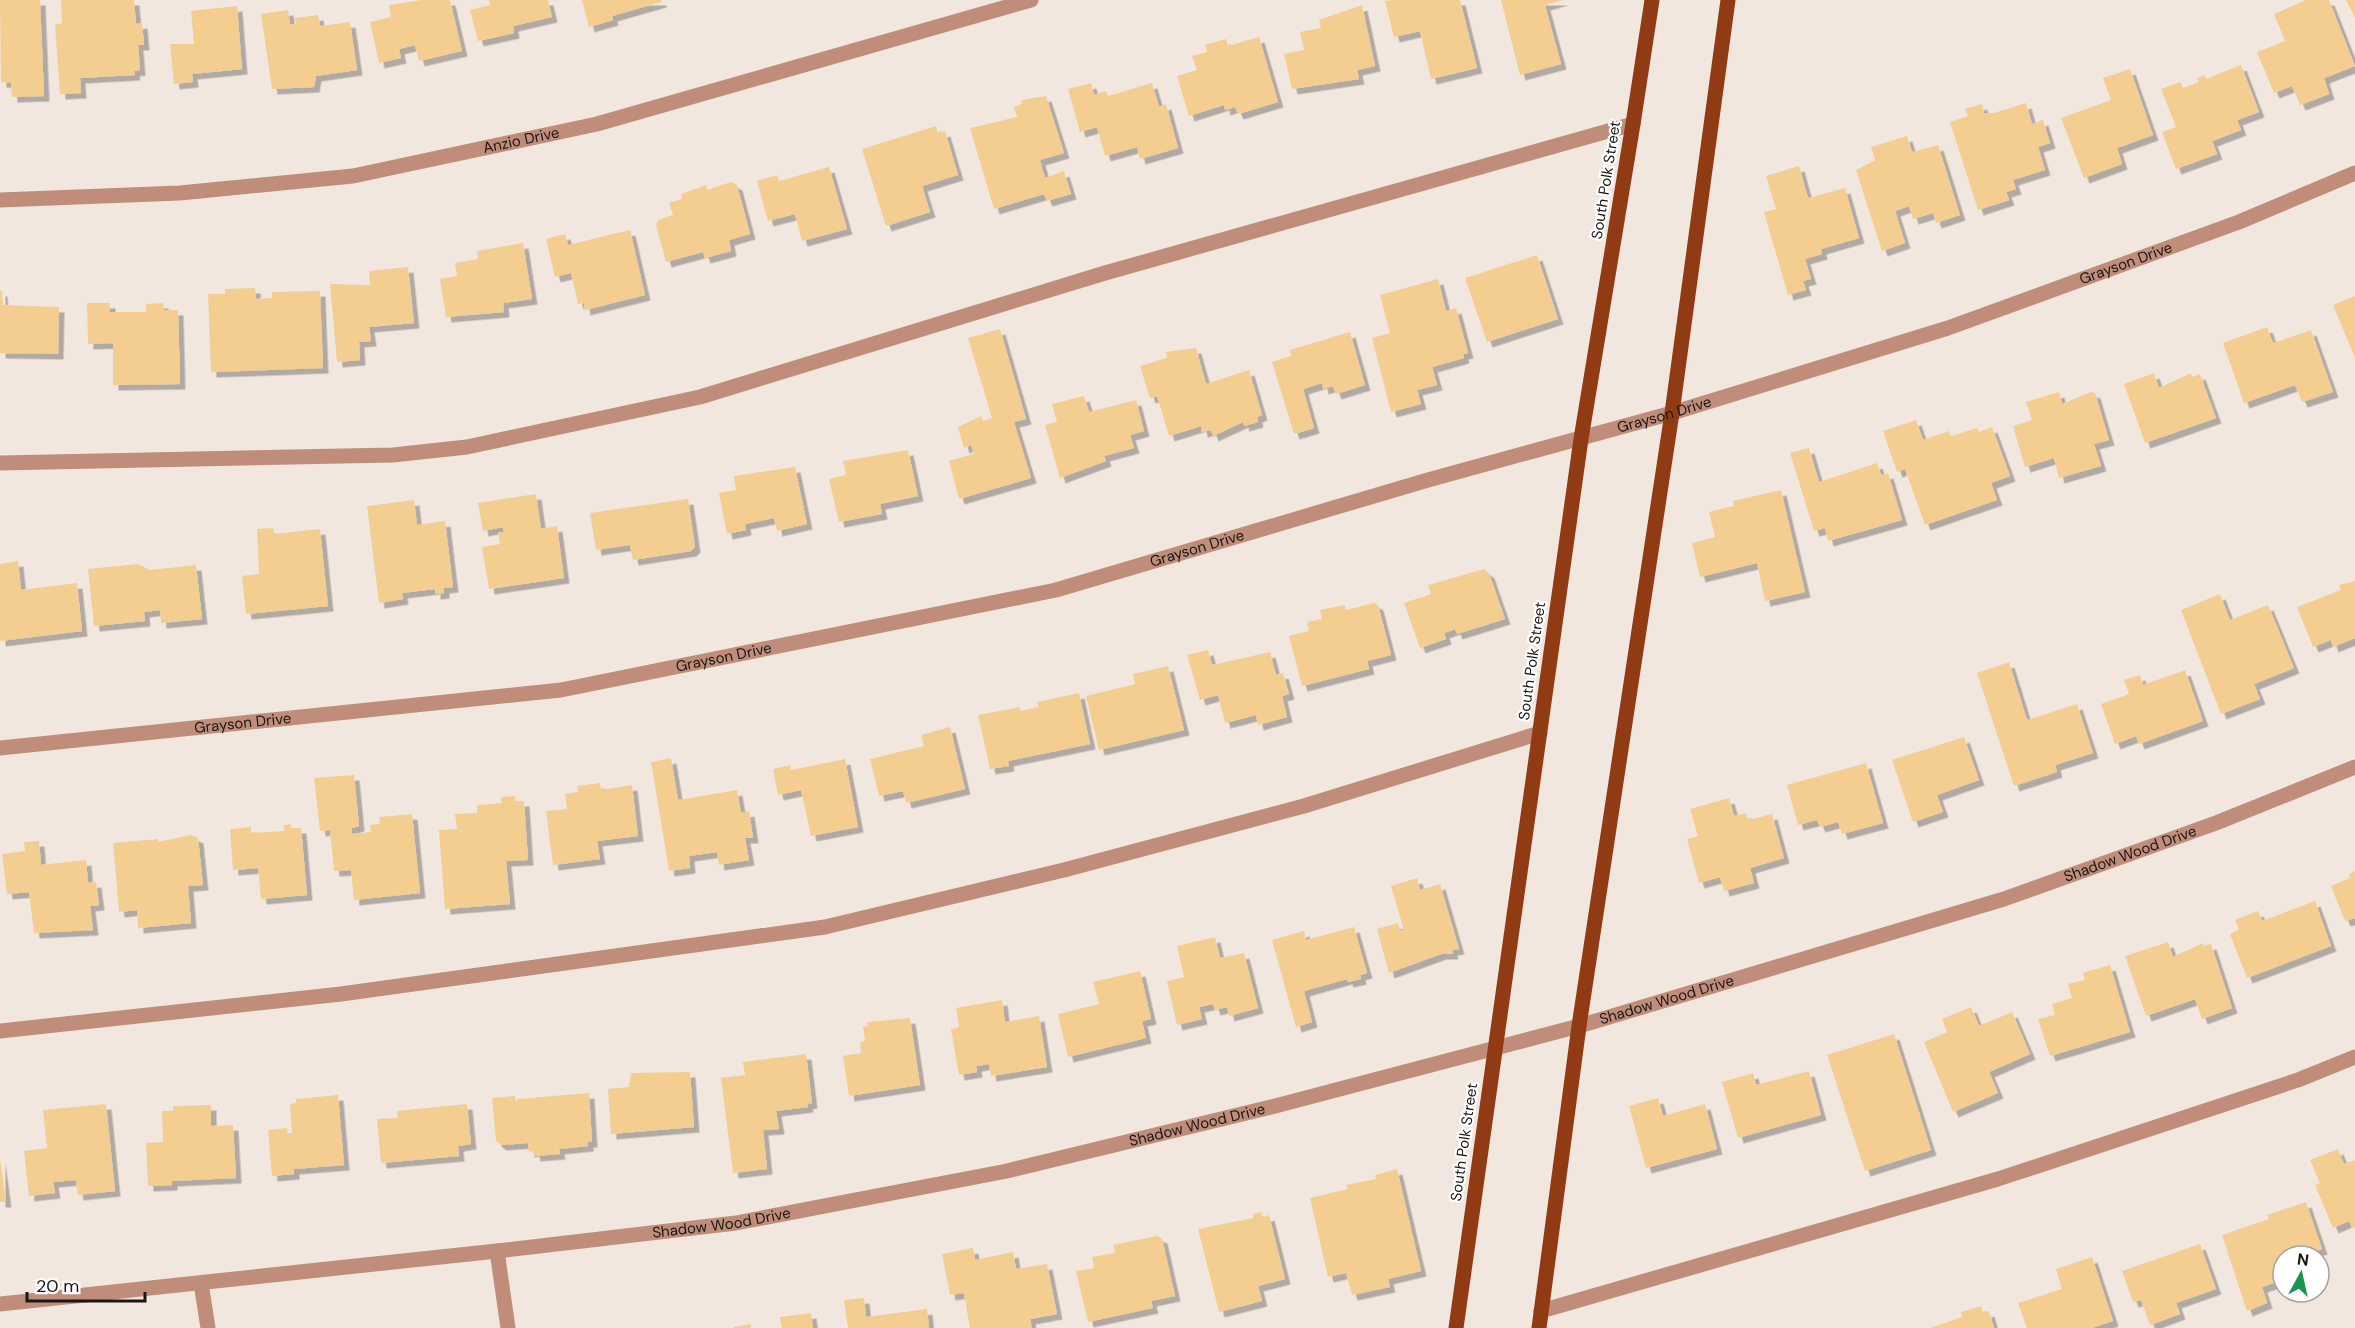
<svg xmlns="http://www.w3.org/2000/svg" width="2355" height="1328" font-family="'DM Sans',sans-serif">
<defs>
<filter id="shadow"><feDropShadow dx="5.5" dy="5.5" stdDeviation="0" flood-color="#0004"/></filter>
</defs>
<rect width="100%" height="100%" fill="#f2e7df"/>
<path fill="#f4ce91" filter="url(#shadow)" d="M0 0H40L44 96 12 97 11 83 1 82Z
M61 0H134L136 24 142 23 144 45H138L140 70 134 71 135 75 80 78 81 93 60 94 55 25 62 23Z
M421 0H450L462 51 419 61 415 45 399 49 401 58 379 63 370 22 391 17 389 5Z
M489 0H548L552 17 513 26 514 33 478 41 470 10 490 5Z
M582 0H661V2L612 16 613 20 589 27Z
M1391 0H1460L1477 68 1431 79 1420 31 1394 37 1385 1Z
M1501 0H1563L1545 5 1561 64 1520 75Z
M2306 0H2329L2355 66 2324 78 2329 94 2300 105 2292 86 2274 93 2257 52 2285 41 2274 14Z
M2346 0H2355V18Z
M1362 5 1375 66 1357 70 1359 79 1292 89 1284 54 1304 50 1300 32 1321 28 1319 20Z
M237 6 242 69 192 74 193 82 174 84 170 44H194L191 11Z
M288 10 290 24H296L295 18 318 15 320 26 350 22 357 70 316 76 314 87 272 89 261 14Z
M1259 37 1278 102 1238 114 1235 107 1225 110 1224 105 1189 116 1177 76 1197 70 1192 56 1207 52 1205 45 1226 39 1228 46Z
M2241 65 2259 112 2237 120 2241 130 2212 141 2217 154 2176 169 2162 132 2176 127 2161 89 2180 82 2183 88 2199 82 2197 78 2204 75 2206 79Z
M2130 69 2153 135 2117 148 2122 164 2084 178 2061 118 2111 100 2103 78Z
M1091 83 1094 95 1106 91 1108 96 1152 83 1159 107 1166 104 1178 148 1140 159 1137 147 1105 156 1097 127 1080 132 1068 89Z
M1046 96 1064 153 1040 160 1045 178 1064 171 1071 194 1047 201 1044 194 994 209 970 128 1017 117 1014 107 1022 104 1021 100Z
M2026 103 2032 124 2043 120 2050 143 2038 147 2045 170 2013 180 2016 189 2006 192 2009 200 1978 210 1950 122 1968 116 1965 109 1982 104 1984 113H1994Z
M936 126 938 133 945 131 958 175 922 186 930 212 886 226 862 149Z
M1907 136 1912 152 1938 145 1960 215 1936 223 1933 213 1913 219 1909 206 1895 211 1905 243 1882 251 1856 170 1875 160 1871 147Z
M1799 166 1808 198 1845 188 1859 238 1821 249 1822 254 1805 259 1811 279 1803 281 1806 290 1788 295 1764 212 1776 209 1766 176Z
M829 167 847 229 802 241 795 214 768 221 757 181 777 175 779 181Z
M731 182 737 185 750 234 729 240 731 251 705 258 703 252 666 262 656 225 658 220 673 215 669 203 682 199 681 194 706 185 707 190Z
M630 230 645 295 585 310 584 303 578 304 571 273 555 277 546 239 565 234 568 245Z
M523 243 532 299 503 303 504 312 446 317 440 279 457 276 455 263 478 259 477 251Z
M1537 255 1558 319 1487 342 1465 278Z
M408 267 414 323 369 327 371 341 359 342 360 360 337 362 330 284 370 285 369 271Z
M1438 279 1446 311 1456 308 1468 353 1463 354 1464 358 1432 367 1437 385 1417 390 1421 404 1391 412 1372 338 1390 333 1380 295Z
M255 288 256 299 272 298V292L320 291 323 368 211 372 208 294H225V289Z
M0 291H2L3 305 59 307 58 354 0 353Z
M2355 296V358L2333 305Z
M87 303H110V312H146V304L163 303 164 310H178L180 384 113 385V343L88 344Z
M2267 327 2273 343 2311 330 2333 392 2302 402 2295 385 2244 403 2223 343Z
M1000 329 1026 419 1014 422 1031 478 959 499 949 461 974 454 971 445 964 448 958 427 981 416 983 421 992 418 968 338Z
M1350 332 1365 385 1336 394 1333 386 1323 389 1322 383 1303 389 1314 428 1294 434 1272 362 1291 356 1290 350Z
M1196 348 1206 384 1249 370 1262 415 1257 417 1258 422 1244 426 1243 422 1213 436 1211 430 1202 432 1201 426 1169 436 1157 396 1150 398 1140 366 1167 358 1166 352Z
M2154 373 2159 388 2191 373 2192 377 2200 374 2216 418 2145 443 2124 384Z
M2059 392 2062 404 2091 392 2095 393 2109 440 2094 444 2101 466 2059 478 2054 458 2025 467 2013 426 2032 420 2026 402Z
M1084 396 1089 412 1136 400 1144 431 1130 435 1134 448 1104 456 1106 461 1060 478 1045 425 1057 422 1052 404Z
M1916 420 1923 440 1949 431 1951 436 1977 428 1979 432 1992 427 2010 476 1991 483 1997 500 1925 525 1905 469 1897 472 1883 431Z
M1809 448 1819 482 1877 463 1881 475 1888 473 1902 520 1828 541 1825 528 1814 531 1790 453Z
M908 450 918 496 880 504 882 514 839 522 829 479 846 475 843 461Z
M795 467 807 524 777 531 774 518 745 524 746 530 727 534 719 493 736 490 734 476Z
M1781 490 1805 592 1765 601 1757 563 1700 577 1692 543 1715 537 1709 512 1734 506 1733 501Z
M536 494 541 529 557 526 564 578 489 589 482 547 500 544 498 533 504 532 503 527 483 531 478 503Z
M688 499 695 547 691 551 633 560 630 545 596 550 590 513Z
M414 500 417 525 445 521 453 587 444 588V593L435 594V589L402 593 403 599 379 603 367 506Z
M273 528 274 534 320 529 328 606 246 614 242 576 259 574 257 529Z
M18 561 21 590 77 583 82 631 0 641V564Z
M138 564 150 570 196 565 202 619 161 623 160 610 144 612 145 621 94 626 88 569Z
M1484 569 1489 573 1505 619 1457 634 1455 629 1444 633 1446 639 1420 648 1404 603 1431 594 1428 585Z
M2355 581V638L2333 647 2331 640 2313 647 2297 607 2341 590 2339 585Z
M2220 594 2230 620 2268 605 2294 668 2254 684 2260 699 2221 714 2181 610Z
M1374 603 1378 605 1391 655 1367 661 1369 669 1302 686 1289 636 1309 631 1307 622 1322 619 1320 610 1345 605 1346 610Z
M1208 650 1212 665 1270 652 1276 675 1283 673 1289 694 1282 696 1287 717 1258 725 1256 715 1225 723 1218 695 1200 700 1187 655Z
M2009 662 2027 720 2077 704 2093 753 2055 765 2057 772 2014 786 1977 673Z
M1168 666 1184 730 1099 750 1086 696 1135 684 1133 674Z
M2185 670 2203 721 2139 744 2136 736 2115 744 2101 704 2129 694 2124 680 2140 675 2143 685Z
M1079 693 1090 744 1008 761 1009 766 990 769 978 715 1020 707V711L1039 707 1037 702Z
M950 727 965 789 906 803 903 791 879 796 870 759 924 746 921 735Z
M1964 737 1979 780 1937 795 1943 812 1913 822 1892 760Z
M671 758 678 800 737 790 741 813 749 811 753 838H745L749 860 719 865 717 852 689 856 690 868 669 871 651 762Z
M845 759 858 827 811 836 801 790 778 795 773 769 790 765 791 770Z
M1866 763 1883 823 1842 834 1838 822 1820 827 1817 820 1798 825 1787 785Z
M354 775 359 826 352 828V834L371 832 370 825 380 824 379 817 412 814 420 893 354 900 351 870 334 871 330 830 320 831 314 778Z
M600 783 601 790 632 785 638 836 597 841 600 859 553 865 546 811 567 809 565 794 578 792 577 786Z
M515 796V801H524L528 860 506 861 510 904 445 909 439 830 457 829 455 814 477 813V805L502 803 501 797Z
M1729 798 1734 816 1746 813 1748 820 1772 814 1784 858 1750 868 1754 883 1724 891 1720 877 1699 883 1687 839 1698 836 1690 809Z
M291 824V828H301L307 895 261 899 258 868 233 870 230 829 251 827V833L284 831V825Z
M191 835 198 838 203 885 188 886 191 923 138 928 137 910 119 912 113 843 158 839V842Z
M39 841 41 865 86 860 88 883 96 882 99 905 90 906 93 930 34 933 29 892 7 894 2 854 25 851 24 842Z
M2355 871V918L2345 921 2331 886 2350 878 2349 874Z
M1417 878 1420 890 1440 884 1459 949 1452 950 1453 954H1441L1389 973 1377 929 1398 923 1400 931 1404 930 1391 886Z
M2315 901 2331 946 2247 978 2230 934 2239 930 2235 920 2258 911 2262 921Z
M1354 927 1367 973 1360 975 1361 979 1348 982 1347 979 1304 991 1312 1022 1296 1027 1272 940 1304 931 1306 940Z
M1215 937 1220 958 1244 953 1258 1008 1229 1016 1227 1007 1215 1010 1213 1004 1199 1007 1202 1019 1177 1025 1167 981 1184 977 1177 946Z
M2168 942 2173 957 2203 943 2204 946 2211 944 2232 1008 2202 1019 2195 999 2146 1016 2125 956Z
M2110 965 2130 1032 2050 1056 2038 1019 2055 1015 2052 1004 2072 998 2068 984 2085 980 2083 973Z
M1140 971 1151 1019 1142 1021 1146 1038 1068 1057 1058 1014 1099 1004 1093 982Z
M1002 1000 1005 1022 1039 1016 1047 1067 991 1076 989 1064 976 1066 977 1072 959 1075 951 1029 959 1027 956 1008Z
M1971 1007 1979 1026 2012 1012 2030 1054 1989 1072 1998 1093 1953 1112 1924 1042 1947 1032 1942 1019Z
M910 1018 920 1085 849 1096 843 1056 861 1053 860 1042 865 1041 863 1027 868 1026 867 1022Z
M1894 1034 1931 1150 1865 1171 1827 1055Z
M806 1054 812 1103 807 1104 808 1107 776 1111 779 1129 763 1130 767 1169 733 1173 721 1078 745 1075 743 1062Z
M1809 1071 1821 1115 1738 1138 1722 1082 1753 1073 1756 1085Z
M690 1072 694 1127 611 1134 608 1089 629 1087 631 1073Z
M589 1093 592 1142H588V1146L559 1149 560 1154 535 1156 534 1151 529 1152 528 1143 501 1145 496 1141 492 1098 515 1096 516 1102 518 1099Z
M338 1095 344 1165 294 1169V1174L272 1176 268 1130 287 1128 288 1135 292 1134 290 1104 296 1103V1099Z
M1658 1098 1663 1116 1705 1104 1717 1149 1646 1168 1629 1106Z
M106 1104 115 1191 78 1195 76 1180 53 1182 55 1193 29 1196 24 1151 47 1148 43 1110Z
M467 1104 471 1144 458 1146 459 1156 381 1163 377 1119 398 1118 397 1111Z
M211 1105V1126L233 1125 236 1178 172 1181V1185L148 1186 146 1143 163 1142 162 1111H173V1106Z
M2338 1149 2344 1164 2355 1160V1227L2352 1228 2349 1221 2333 1228 2315 1185 2320 1183 2310 1160Z
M0 1158 6 1202H0Z
M1397 1169 1421 1271 1388 1279 1390 1287 1352 1295 1346 1273 1328 1277 1310 1198 1348 1189 1346 1185 1376 1179 1375 1175Z
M2306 1202 2322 1249 2302 1256H2283V1280L2262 1287 2267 1303 2247 1311 2222 1235 2269 1219 2267 1215Z
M1261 1212 1263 1217 1269 1215 1285 1279 1258 1286 1262 1301 1219 1312 1198 1229 1253 1218V1214Z
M1156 1236 1162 1238 1175 1296 1151 1301 1153 1308 1088 1322 1076 1271 1094 1268 1092 1257 1115 1253 1113 1245Z
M2200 1244 2216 1289 2176 1303 2180 1314 2150 1325 2141 1300 2133 1302 2122 1271Z
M973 1248 975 1260 1013 1252 1016 1269 1047 1264 1057 1314 1030 1319 1032 1328H970L964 1293 950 1295 942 1254Z
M2092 1257 2113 1321 2092 1328H2027L2018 1303 2062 1289 2056 1269Z
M864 1298 866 1317 927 1309 929 1328H848L844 1300Z
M1981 1306 1983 1313 1989 1311 1994 1328H1930L1962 1317 1961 1312Z
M811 1313 813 1328H782L780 1317Z
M751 1324V1328H734V1327Z"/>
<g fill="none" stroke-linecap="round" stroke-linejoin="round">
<g stroke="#bf8d7a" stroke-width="15">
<path id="s1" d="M0 200 180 193 353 176 597 124 1031 0"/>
<path d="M0 463 393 455 467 447 700 397 1105 273 1633 124"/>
<path id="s2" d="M0 748 561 690 1056 590 1428 480 1672 413 1948 328 2239 222 2355 173"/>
<path d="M0 1031 341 994 825 927 1064 870 1304 806 1540 733"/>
<path d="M497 1251 508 1328"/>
<path d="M201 1283 208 1328"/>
<path id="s3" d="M0 1304 497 1251 736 1223 1007 1171 1279 1105 1579 1026 2004 899 2216 823 2355 767"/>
<path d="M1541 1311 1998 1179 2298 1080 2355 1057"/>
</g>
<path stroke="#913b14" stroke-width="15" d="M1456 1328 1581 439 1633 124 1652 0
M1539 1328 1579 1026 1672 413 1728 0"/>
</g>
<g text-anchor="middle" stroke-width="4.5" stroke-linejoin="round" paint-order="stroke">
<g font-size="15" fill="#1a1714" stroke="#fff">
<text dy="5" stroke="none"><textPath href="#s1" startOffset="526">Anzio Drive</textPath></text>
<text transform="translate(1606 180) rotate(-81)" y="5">South Polk Street</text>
<text dy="5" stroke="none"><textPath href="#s2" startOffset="2188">Grayson Drive</textPath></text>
<text dy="5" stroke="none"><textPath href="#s2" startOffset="1702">Grayson Drive</textPath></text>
<text dy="5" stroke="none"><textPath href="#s2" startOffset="1216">Grayson Drive</textPath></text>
<text dy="5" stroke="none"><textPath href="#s2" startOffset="730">Grayson Drive</textPath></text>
<text transform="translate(1532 661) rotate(-82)" y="5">South Polk Street</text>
<text dy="5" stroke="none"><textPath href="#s2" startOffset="244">Grayson Drive</textPath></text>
<text dy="5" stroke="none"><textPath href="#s3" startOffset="2184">Shadow Wood Drive</textPath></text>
<text dy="5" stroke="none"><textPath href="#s3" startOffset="1698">Shadow Wood Drive</textPath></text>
<text dy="5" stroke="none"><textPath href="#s3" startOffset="1212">Shadow Wood Drive</textPath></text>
<text transform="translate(1464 1142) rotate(-82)" y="5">South Polk Street</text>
<text dy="5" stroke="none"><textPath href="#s3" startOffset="726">Shadow Wood Drive</textPath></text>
</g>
</g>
<g transform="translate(2301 1274) rotate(8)"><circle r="28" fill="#ffffff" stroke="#a3a2a1" stroke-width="1.5"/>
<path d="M0-4.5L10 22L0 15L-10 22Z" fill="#1a9654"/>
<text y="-9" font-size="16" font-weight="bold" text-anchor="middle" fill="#1a1714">N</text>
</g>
<path d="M27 1292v9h118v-9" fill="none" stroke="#1a1714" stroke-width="3"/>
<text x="36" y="1292" font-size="18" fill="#1a1714" stroke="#ffffff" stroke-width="4.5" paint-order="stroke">20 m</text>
</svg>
